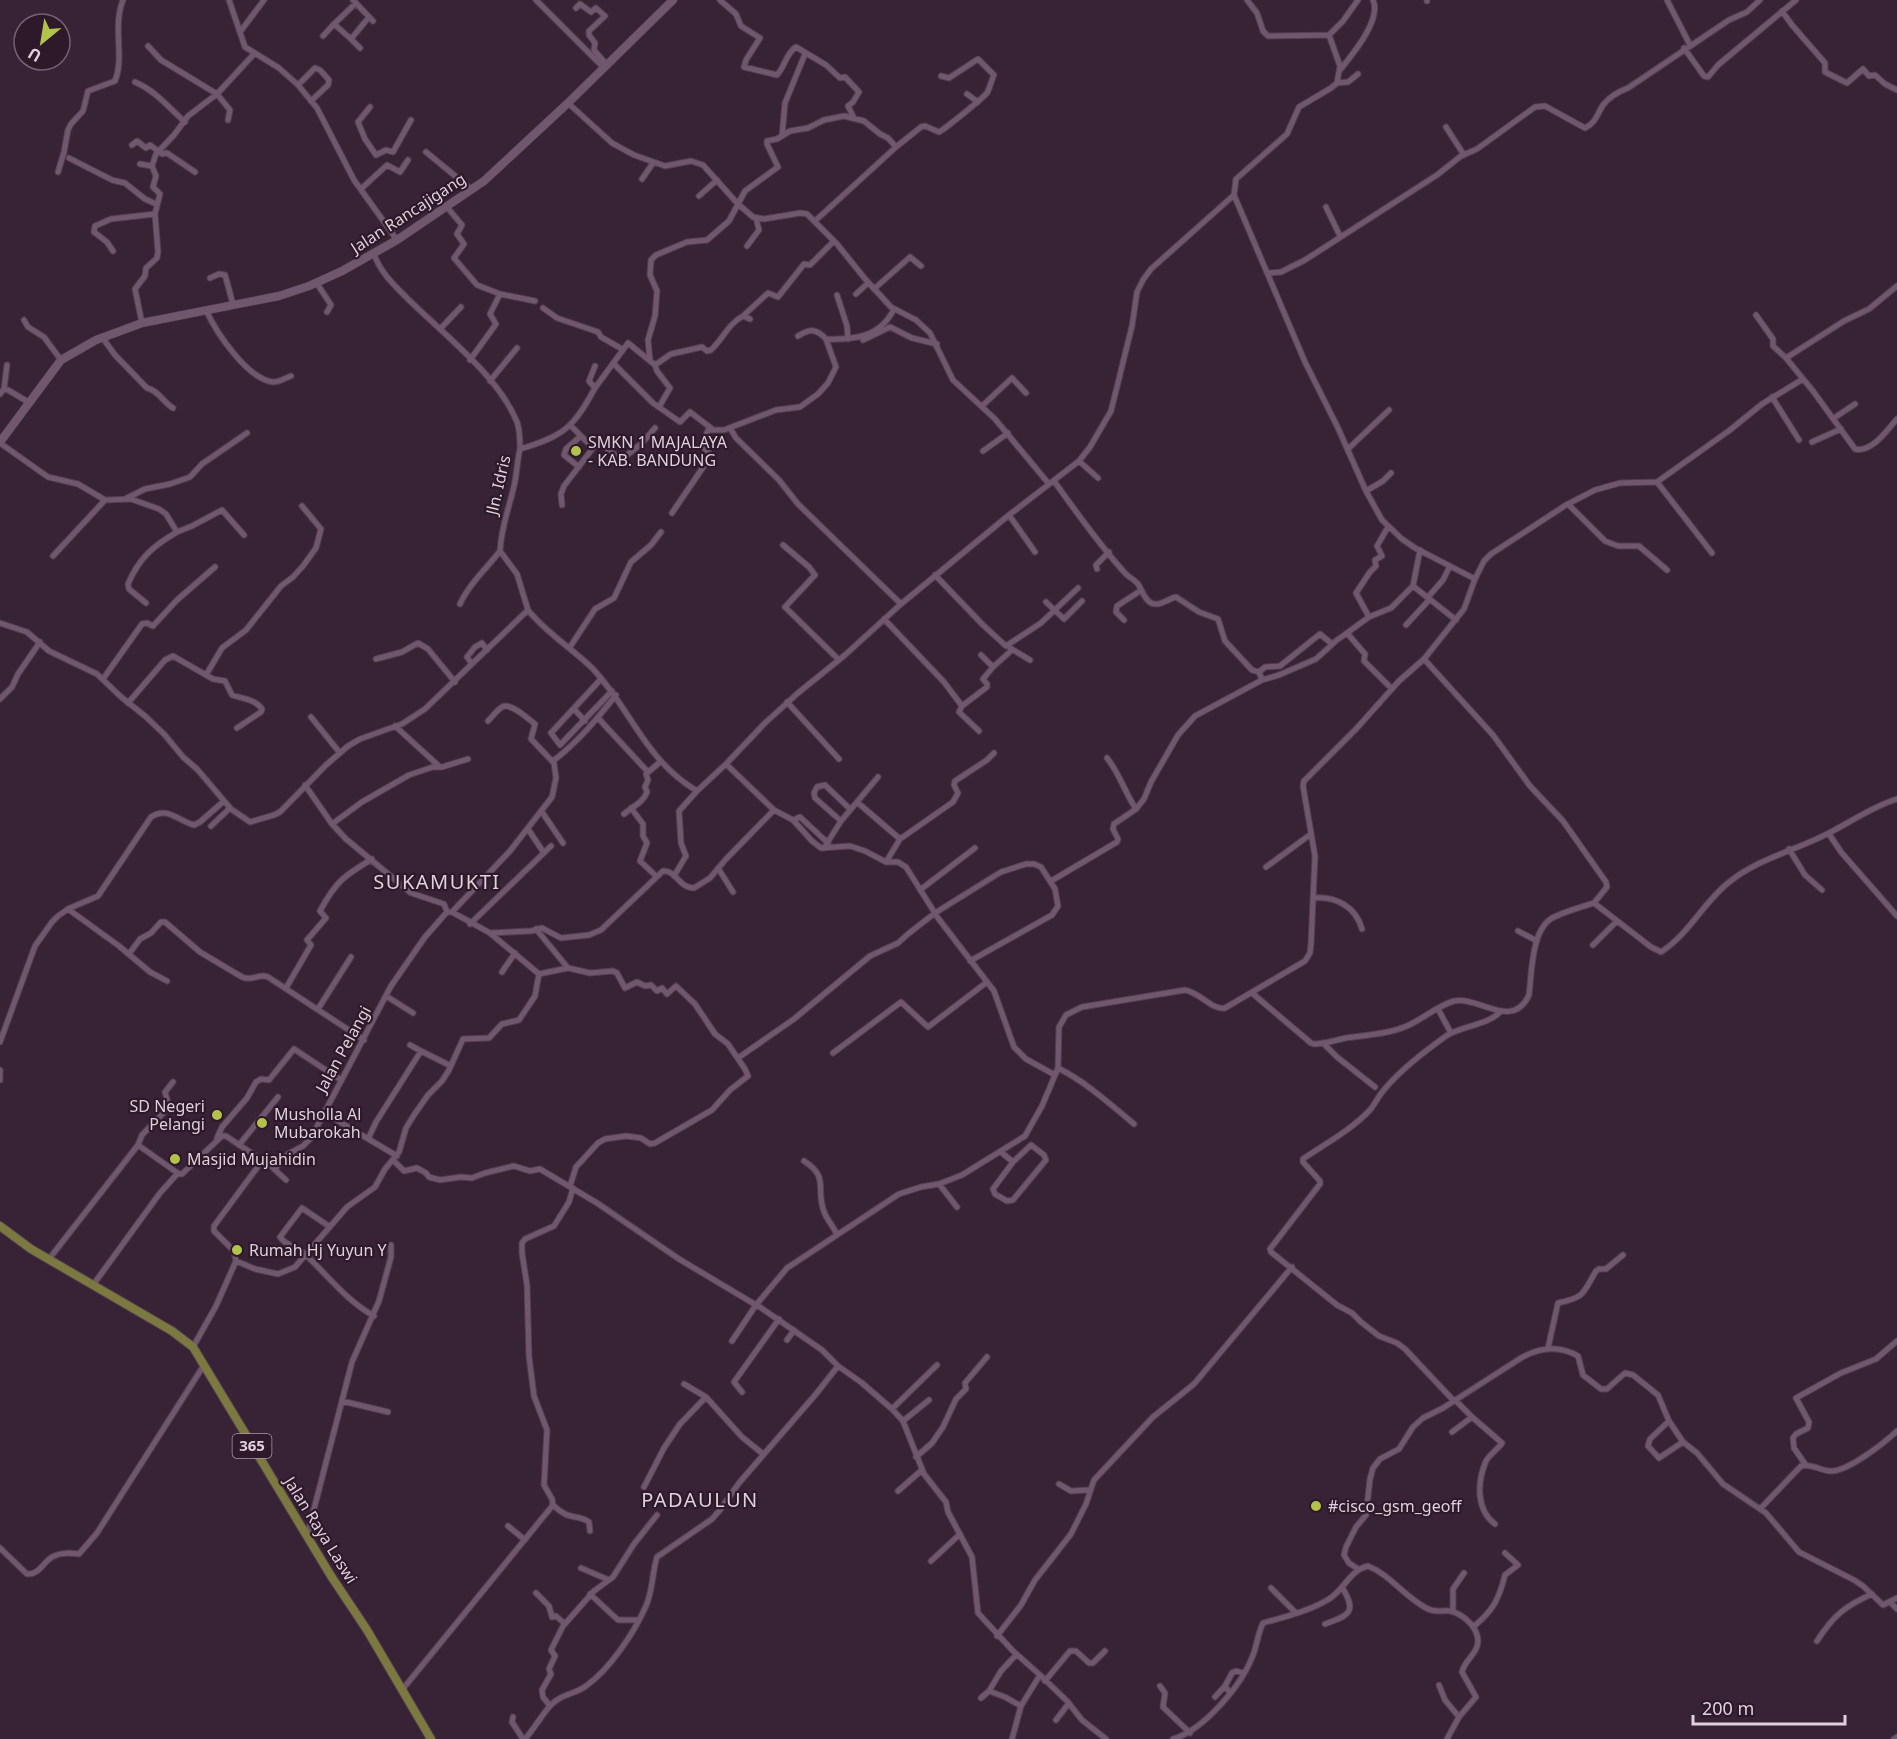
<svg xmlns="http://www.w3.org/2000/svg" width="1897" height="1739" font-family="'Noto Sans',sans-serif">
<rect width="100%" height="100%" fill="#382235"/>
<g fill="none" stroke-linecap="round" stroke-linejoin="round">
<g stroke="#513e4f" stroke-width="7">
<path id="street" d="M229 0 245 47 279 68 298 85 317 108 354 180 397 240
M353 0 373 21
M536 0 604 68
M720 0 736 14 741 26 760 38 746 60 744 67 777 75C785 67 786 53 796 47L826 65 840 78 845 77 859 92 853 102 848 106 854 118
M1247 0 1257 13 1263 31 1268 36 1329 35
M1358 0 1343 21 1329 35 1340 66 1337 83 1331 88 1299 107 1287 134 1236 179 1234 195 1305 362 1338 428 1366 491 1382 520 1402 539 1415 548 1475 579
M1427 0V1
M1667 0 1690 45
M576 8 580 4 591 12 596 8 605 16 589 31V35L595 43 594 50 607 65
M1782 11 1792 25 1825 63V72L1847 83 1863 69 1869 76 1875 75 1885 84 1897 90
M334 24 356 3
M240 32 264 0
M323 36 334 24 351 39
M148 46 161 60 217 94 230 110 228 120
M360 48 351 39 369 17
M1684 48 1704 76 1708 77 1718 65 1796 0
M1340 70C1352 55 1382 20 1373 0
M135 82C156 91 168 107 185 122
M1337 83 1348 82 1358 74
M298 85 315 68 320 70 329 80 328 85 311 101
M967 94 978 102
M568 103 612 143 634 155 665 166 691 161 703 165 738 204 753 217 764 219 800 213 807 214 837 244 866 280 891 307 916 320 930 333 953 380 995 419 1049 484
M370 107 358 122 365 139 376 155 386 150 393 152 411 120
M1446 127 1464 155
M782 136 785 103 805 54
M132 145 137 141 146 148 150 145 162 154 167 153 195 172
M426 152 471 189
M69 158 112 180 125 183 145 199 156 204
M140 164 152 166 156 154 174 135 188 116 217 94 254 54
M58 172 64 152 68 130 71 124 83 111 88 91 115 81C125 56 112 28 123 0
M642 179 653 163
M361 189 387 165 400 172 408 160
M699 196 717 180
M446 206 462 225 457 234 464 244 454 258 477 285 500 294 490 314 496 324 470 360
M1326 207 1340 236
M815 221 896 147 921 127 925 126 939 132C945 129 983 98 987 93 990 88 991 81 994 75L978 59 949 78 941 76
M747 246 759 230 756 218
M113 251 107 242 94 232 95 226 111 219 155 214
M374 254C380 272 394 285 407 298 442 333 498 375 517 422 520 430 520 440 520 449
M1269 273 1281 272 1305 260 1437 175 1461 156 1477 149 1535 107 1545 106 1585 128C1596 123 1597 114 1603 105 1610 96 1618 92 1628 88L1729 20 1747 12 1760 0
M210 278 219 274 225 275 233 304
M316 282 331 305 327 312
M1897 286 1869 309 1844 321 1786 358 1813 391 1855 449C1872 453 1887 430 1897 419
M874 289 910 257 921 266
M500 294 535 301
M856 294 868 283
M837 295 847 326 848 339
M543 308 557 318 598 332 601 337 622 349
M206 310C216 332 247 379 273 382 280 382 285 378 291 376
M1756 315 1773 339V346L1786 358
M743 316 768 293 778 297 804 264 810 265 834 241
M24 320 28 327 44 337 61 360
M142 323 135 289 145 276 146 268 157 258 158 252 155 214 160 194 153 187 156 176 152 166
M440 329 461 307
M798 336C810 328 817 329 826 339 855 340 880 337 894 309
M102 337 115 355 147 388C158 390 163 402 173 408
M863 340 890 327 912 338 937 344
M650 360 648 340 655 316 657 291 650 275 651 260 656 255 687 242 707 240 729 221 745 191 778 167 767 144V141L777 139 790 131 808 128 824 120 844 116 864 121 880 134 888 138 896 147
M613 363 653 403 680 422 690 412 711 428
M655 365 671 354 702 347 707 351 711 350C723 339 728 324 743 316L750 319
M490 381 517 348
M595 388 628 343 655 365 657 371 670 388 659 407
M4 389 7 365
M0 394 4 389 8 390 30 403
M1772 397 1799 440
M982 406 1012 378 1026 393
M1834 418 1855 404
M571 426 581 436 566 449 564 455 579 467
M730 428 736 438 779 480 798 504 901 604
M1812 442 1841 429
M0 443 48 477 78 484 105 500 131 499 159 509 166 514 177 532C153 546 139 558 128 584L129 589 146 603
M593 448 599 442 621 460 642 443 655 428
M1348 449 1389 410
M983 451 1008 433
M1079 461 1098 478
M1054 481C1076 512 1099 544 1124 572 1128 577 1134 579 1138 584 1142 590 1146 604 1155 604 1162 605 1170 598 1176 597L1199 612 1218 619 1225 641 1252 670 1259 672 1262 680
M1657 482 1712 553
M1366 491 1383 481 1391 473
M127 498 145 489 170 484 190 477 202 464 247 433
M1568 504 1605 541 1618 546H1639L1667 570
M562 505 561 494 564 486 593 448 581 436
M672 513 710 457V454L702 446 708 430H724L776 410 800 407 818 394 828 383 836 367 826 339
M1009 515 1035 552
M1388 527 1377 546 1382 556 1375 560 1376 566 1370 572 1356 593 1369 617 1347 633 1365 654 1364 661 1392 689
M177 532 192 526 222 510 244 535
M783 545 809 567 815 575 785 607 839 660
M1420 550 1413 586 1456 620
M53 556 105 500
M1097 569 1096 565 1109 552
M935 575 983 625 1006 646 1041 623 1078 588
M1428 597 1443 580 1450 566
M1046 602 1064 619 1082 601
M460 604C469 584 487 568 500 551
M528 610 517 574 500 551C501 528 509 508 514 486 517 474 517 461 520 449 564 436 573 428 595 388L589 381 595 366
M1369 617 1391 608 1413 586
M884 619 944 682 962 706 987 687V684L983 679 993 667
M1124 620 1116 612 1117 606 1140 591
M0 623 27 632 49 651 97 674 120 696 145 716 164 734 183 757 197 769 231 809 250 822 274 815 280 812 326 765 348 746 360 739 402 724 425 709 528 610C546 633 572 648 593 669 632 711 645 760 697 791L726 764 774 810 793 820 812 841 821 848 850 846 865 851 886 862H898L906 867 938 918 994 991 1014 1047 1026 1059 1055 1075
M1406 625 1430 599
M570 647 595 609 614 598 631 562 651 545 661 532
M1010 648 1030 660
M981 655 993 667 1012 650
M376 659 402 652 418 643 428 649 455 682
M1424 659 1493 735 1530 786 1563 821 1606 882 1607 887 1594 903
M472 664 467 657 475 647 482 643 487 650
M1259 672 1265 667 1280 666 1320 634 1332 644
M206 675 222 648 246 630 281 586 293 577 303 566 316 548 321 529 302 506
M103 679 142 624 147 623 153 626 177 600 215 567
M601 679 551 733 560 745 612 691
M0 699 12 687 18 674 40 642
M787 702 839 759
M128 703 165 660 173 656 213 679 225 681 232 695C243 699 255 699 262 709L261 712 237 728
M962 706 959 712 979 731
M574 709 585 721
M311 717 340 753
M598 718 648 772
M395 726 440 767
M1107 758C1120 774 1125 793 1136 809L1144 799 1151 782 1178 735 1195 716 1262 680 1279 675 1316 659 1337 640 1347 633
M553 761C578 742 597 719 616 695
M726 764 765 723 798 693 845 655 901 604 1009 515 1079 461 1090 447 1111 411 1132 326 1137 292 1143 280 1151 269 1234 195
M305 785 332 824 346 839 411 893 444 904 447 912H452L490 933 531 931 542 928 561 938 589 935 601 930 663 871C676 870 679 888 694 888L710 878 726 859 774 810
M857 802 900 839
M631 808 643 824V836L647 843 640 861 656 876
M542 812 563 843
M624 814C632 807 643 803 647 792L645 787 648 780 646 774 660 762
M793 820 800 817 828 843
M841 821 815 798 814 793 817 787 825 785 850 809
M332 824 362 802 409 775 433 767H442L468 759
M211 826 230 808
M528 829 544 853
M1829 834 1841 852 1897 916
M824 848 841 821 878 777
M1789 849 1805 875 1822 890
M886 862 900 839 953 802 958 793 954 785 955 781 987 760 994 753
M1266 867 1311 834
M718 868 733 892
M674 876 686 856 681 843 679 811 697 791
M1051 881 1117 842 1118 839 1113 829 1114 824 1136 809
M920 890 975 848
M1314 898C1336 896 1356 907 1362 929
M68 909 119 946 150 972 167 981
M452 912 510 851 552 797 556 778 554 763 531 739 535 724C528 719 511 702 502 707 497 710 492 717 488 721
M470 924 551 846
M536 929 568 968
M1518 931 1537 941
M490 933 539 974
M1593 945 1617 921
M129 954 140 939 151 933 161 922H165L200 952 242 977C252 982 259 973 268 977L364 1040
M502 972 515 953
M286 988 311 945 307 940 326 918 320 911C336 881 344 876 372 859
M1252 993 1311 1043 1314 1044C1325 1044 1336 1040 1346 1038 1367 1035 1390 1034 1409 1025 1424 1018 1439 1005 1454 1001 1479 996 1513 1031 1529 995 1532 972 1531 928 1554 917 1567 911 1581 907 1594 903L1651 947 1661 952C1689 934 1703 903 1728 883 1757 859 1794 851 1827 834 1851 822 1871 807 1897 799
M386 996 413 1013
M318 1009 351 957
M1438 1009 1451 1033
M0 1042 35 946 52 922 58 916 68 909 98 896 151 817C168 806 178 821 194 825L200 822 224 801
M1323 1043 1337 1057 1375 1087
M410 1045 421 1051
M833 1053 901 1002 928 1027 987 982
M738 1058 794 1019 870 956 898 943 908 934 935 913 1001 872 1026 864H1034L1041 867 1055 889 1058 906 1052 915 970 961
M1058 1068C1086 1082 1110 1104 1134 1124
M0 1070V1080
M323 1112 397 1156
M217 1138 222 1127 247 1098 256 1082 261 1079 269 1080 294 1049 341 1080
M368 1139 376 1122 421 1051 451 1066
M138 1145 142 1135 169 1107 165 1092 173 1082
M239 1145 278 1097
M1031 1145 1044 1155 1046 1160 1013 1200 1007 1201 995 1194 993 1189 1013 1162Z
M1001 1152 1013 1162
M393 1160 404 1171 417 1168 426 1173 429 1177 440 1180 461 1177 472 1178 485 1173 514 1166 530 1171 540 1169 597 1203 679 1259 756 1305
M804 1161C831 1178 814 1190 825 1214 828 1221 834 1227 837 1235
M274 1169 286 1180
M939 1184 957 1207
M330 1227 302 1208 280 1237C286 1246 299 1248 307 1256 329 1277 347 1301 374 1316
M49 1259 138 1145 179 1174H182L222 1136H226L275 1169 288 1154 303 1146 311 1138 391 986 425 937 447 912
M236 1261 234 1251 214 1231V1226L262 1161
M93 1285 160 1193 178 1173
M757 1305 822 1350 838 1366 862 1383 892 1409 903 1421 924 1474 946 1502 948 1512 972 1557 978 1613 1013 1651 1040 1675
M787 1340 794 1330
M732 1341 756 1305 787 1268 899 1194 921 1187 939 1184 962 1175 1025 1136 1042 1106 1058 1068 1059 1027 1066 1015 1082 1007 1185 990C1201 993 1211 1010 1225 1008L1305 961 1310 953 1311 944 1315 856 1303 786 1304 781 1356 729 1399 681 1424 659 1464 609 1475 579 1484 561 1491 554 1566 505 1595 490 1620 483 1657 482 1730 430 1762 404 1803 379
M193 1347 216 1306 236 1261 255 1269 278 1274 295 1267 347 1207 375 1187 385 1169 399 1152 406 1128 414 1115 428 1095 442 1081 449 1070 463 1039 489 1038 502 1024 519 1020 535 996 539 974 568 968 590 973 613 971 617 973 625 988 637 982 645 986 651 985 657 991 662 988 667 994 676 986 695 1004 715 1034 728 1044 745 1069 748 1076 730 1090 712 1110 655 1143 650 1144 641 1138 626 1136 605 1139 598 1143 576 1167 570 1186
M1548 1348 1558 1303C1585 1297 1582 1295 1596 1271L1599 1269H1606L1623 1255
M684 1384 706 1397 742 1437 763 1454
M742 1392 734 1382 779 1319
M342 1401 388 1412
M1454 1401 1405 1349 1397 1343 1379 1336 1361 1322 1352 1313 1337 1305 1271 1252 1270 1249 1320 1184V1181L1303 1162V1159C1325 1144 1351 1130 1370 1110 1375 1104 1378 1097 1383 1091 1400 1070 1424 1052 1446 1036 1461 1026 1488 1025 1500 1012
M892 1409 937 1365
M1472 1417 1502 1443C1498 1449 1489 1455 1486 1461 1477 1482 1476 1510 1495 1524
M903 1421 929 1400
M1669 1421 1650 1439 1648 1446 1659 1458 1683 1442
M1452 1432 1472 1417 1455 1400
M916 1457 932 1443 943 1427 956 1399 966 1389 965 1383 987 1357
M1805 1464 1794 1448 1793 1438 1796 1434 1808 1428 1809 1422 1796 1398 1841 1373 1876 1359 1897 1341
M1059 1484 1071 1491 1089 1490
M644 1487 664 1448 680 1424 706 1397
M898 1491 922 1470
M553 1505C556 1508 561 1512 565 1514 573 1518 581 1516 589 1522L590 1531
M1760 1509 1801 1466C1813 1463 1822 1472 1833 1471 1851 1469 1884 1443 1897 1431
M508 1526 525 1540
M307 1536 352 1362 379 1301 391 1257V1245
M0 1548 27 1574C40 1575 44 1560 54 1556 62 1552 71 1553 79 1554L97 1533 204 1365
M931 1561 960 1534
M581 1568 609 1580
M1358 1569 1349 1563 1344 1555 1346 1547 1356 1527 1366 1515 1370 1479 1373 1468 1380 1459 1399 1449 1413 1427 1423 1418 1443 1408 1521 1358C1540 1347 1559 1345 1578 1356L1583 1375 1601 1389H1607L1625 1373 1633 1375 1658 1395 1669 1421 1683 1442 1697 1453 1723 1484 1766 1513 1799 1552 1854 1580 1863 1586 1883 1605 1897 1598
M1271 1588 1296 1613
M536 1593 549 1606 552 1617 556 1616 565 1624
M590 1594 618 1620H637
M1890 1602 1897 1609
M1453 1612V1589L1464 1573
M1325 1624C1350 1615 1357 1612 1342 1587
M1473 1627C1493 1611 1499 1599 1505 1575L1518 1565 1505 1553
M997 1636 1021 1605 1035 1580 1071 1534 1086 1504 1094 1480 1153 1417 1194 1384 1292 1267
M1817 1641C1833 1616 1845 1606 1872 1594
M1045 1681 1070 1651H1076L1089 1663H1093L1105 1651
M1439 1685 1445 1700 1459 1717
M1160 1686 1165 1693 1163 1707 1190 1733
M402 1690 553 1505 552 1499 544 1485 547 1430 534 1396 529 1356 527 1285 522 1253V1243L525 1239 554 1226 569 1202 573 1188
M989 1691 1001 1671 1016 1655
M1230 1693 1225 1686 1232 1673 1236 1671 1243 1673
M1215 1697 1225 1686
M981 1698 989 1691 1005 1697 1021 1706
M550 1706 543 1697 542 1690 551 1674 549 1669 555 1656 551 1650 563 1626 594 1591 613 1577 634 1544 657 1515
M513 1717 512 1722 523 1739
M1056 1720 1069 1703
M525 1739C534 1729 541 1716 550 1706 562 1693 574 1695 586 1686 610 1669 634 1633 646 1606 653 1590 652 1573 657 1557L712 1519 720 1510 739 1483 816 1394 838 1366
M1012 1739 1021 1706 1040 1675 1067 1701 1082 1720 1106 1739
M1173 1739C1204 1730 1242 1685 1253 1655 1257 1645 1258 1633 1263 1623 1284 1617 1310 1611 1329 1599 1344 1590 1350 1570 1368 1566 1391 1575 1405 1598 1428 1609 1436 1613 1442 1610 1450 1611 1461 1613 1474 1624 1477 1635 1482 1652 1465 1658 1462 1672L1476 1697 1459 1717 1447 1739
M1894 1739 1897 1737"/>
</g>
<g stroke="#513e4f" stroke-width="9">
<path id="secondary" d="M0 442 61 360 96 340 142 323 279 296 309 286 342 271 397 240 484 181 568 103 673 0"/>
</g>
<g stroke="#513e4f" stroke-width="10">
<path id="primary" d="M0 1226 31 1249 172 1331 193 1347 331 1576 367 1630 431 1739"/>
</g>
<use href="#street" stroke="#70576d" stroke-width="5"/>
<use href="#secondary" stroke="#70576d" stroke-width="8"/>
<use href="#primary" stroke="#7b793f" stroke-width="8"/>
</g>
<g fill="#b2c34c" stroke="#2e192b" stroke-width="2">
<circle cx="576" cy="451" r="6"/>
<circle cx="217" cy="1115" r="6"/>
<circle cx="262" cy="1123" r="6"/>
<circle cx="175" cy="1159" r="6"/>
<circle cx="237" cy="1250" r="6"/>
<circle cx="1316" cy="1506" r="6"/>
</g>
<g text-anchor="middle" stroke-width="4.5" stroke-linejoin="round" paint-order="stroke">
<rect fill="#2e192b" stroke="#a999a7" stroke-width="1.5" x="232.5" y="1434" width="39" height="24" rx="4.5"/>
<g font-size="15" font-weight="bold" fill="#ded0dc">
<text x="252" y="1451">365</text>
</g>
<g font-size="16" fill="#ded0dc" stroke="#2e192b">
<text transform="translate(408 213) rotate(-33)" y="6">Jalan Rancajigang</text>
<text transform="translate(498 485) rotate(-77)" y="6">Jln. Idris</text>
<text transform="translate(343 1049) rotate(-61)" y="6">Jalan Pelangi</text>
<text transform="translate(321 1530) rotate(58)" y="6">Jalan Raya Laswi</text>
</g>
<g font-size="16" fill="#ded0dc" stroke="#2e192b" text-anchor="start">
<text x="588" y="448">SMKN 1 MAJALAYA<tspan x="588" dy="18">- KAB. BANDUNG</tspan></text>
<text x="205" y="1112" text-anchor="end">SD Negeri<tspan x="205" dy="18">Pelangi</tspan></text>
<text x="274" y="1120">Musholla Al<tspan x="274" dy="18">Mubarokah</tspan></text>
<text x="187" y="1165">Masjid Mujahidin</text>
<text x="249" y="1256">Rumah Hj Yuyun Y</text>
<text x="1328" y="1512">#cisco_gsm_geoff</text>
</g>
<g font-size="20" letter-spacing="1.5" fill="#ded0dc" stroke="#2e192b">
<text x="437" y="889">SUKAMUKTI</text>
<text x="700" y="1507">PADAULUN</text>
</g>
</g>
<g transform="translate(42 42) rotate(210)"><circle r="28" fill="#2e192b" stroke="#746272" stroke-width="1.5"/>
<path d="M0-4.5L10 22L0 15L-10 22Z" fill="#b2c34c"/>
<text y="-9" font-size="16" font-weight="bold" text-anchor="middle" fill="#ded0dc">U</text>
</g>
<path d="M1693 1715v9h152v-9" fill="none" stroke="#ded0dc" stroke-width="3"/>
<text x="1702" y="1715" font-size="18" fill="#ded0dc" stroke="#2e192b" stroke-width="4.5" paint-order="stroke">200 m</text>
</svg>
